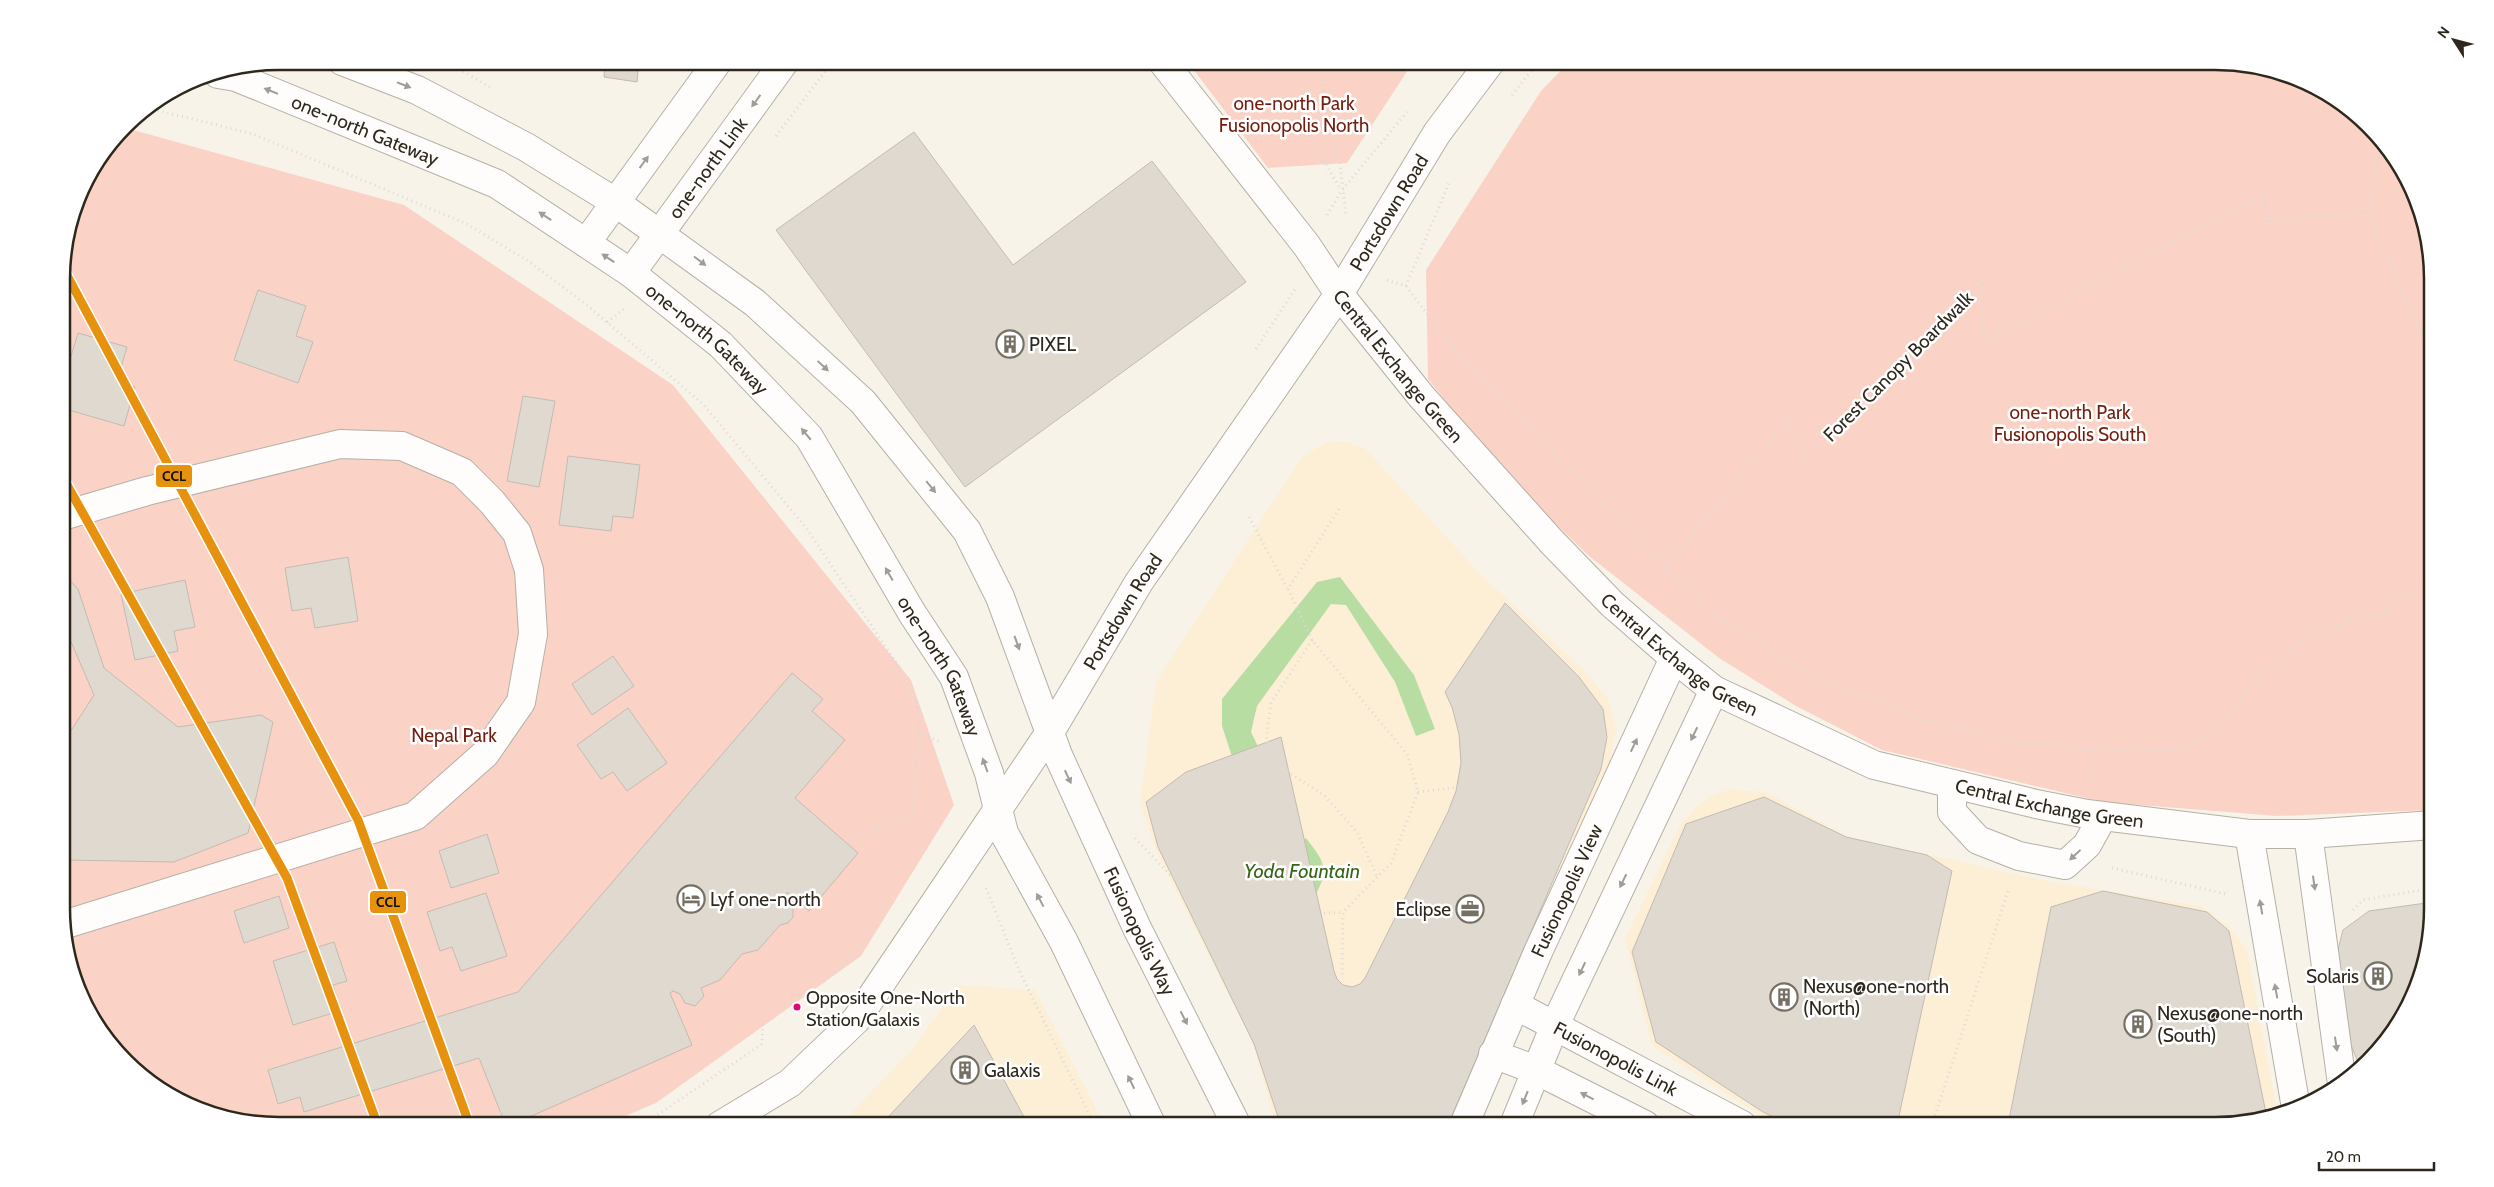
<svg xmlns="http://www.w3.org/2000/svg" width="2494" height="1187" font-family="Cabin,sans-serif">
<rect width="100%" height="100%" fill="#f8f3e9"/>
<path fill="#fcefd5" d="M1343 441 1366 449 1479 573 1585 671 1608 699 1616 729 1608 768 1529 934 1449 1125 1276 1126 1253 1044 1156 851 1140 803 1156 682 1301 458 1324 443Z
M1730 789 1766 792 1849 837 2052 882 2201 906 2231 928 2247 950 2278 1116 2229 1125H1780L1758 1114 1652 1046 1625 939 1680 825 1698 805 1710 796Z
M959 985 1035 990 1105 1126H839L913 1048Z"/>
<path fill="#fad3c6" d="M1187 61H1414L1347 163 1268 168Z
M1570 61H2215L2298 78 2348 107 2388 147 2416 196 2431 251 2432 810 2277 816 2103 802 1882 750 1796 706 1719 658 1589 556 1537 506 1482 447 1428 379 1426 270 1541 91Z
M126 128 404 205 673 385 911 680 954 805 861 956 656 1103 602 1126H279L196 1109 146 1080 106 1040 78 991 63 936 62 265 84 183Z"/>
<path fill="#b8dda2" d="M1340 577 1414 675 1435 729 1416 736 1395 682 1346 605 1331 604 1257 706 1251 732 1299 831 1241 784 1222 726V699L1317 582Z
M1306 838C1322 859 1330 867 1317 892L1301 897 1275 864Z"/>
<path fill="#e0d9d0" stroke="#c3bbb3" d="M605 61H639L637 82 604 77Z
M914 132 1013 265 1152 161 1246 282 965 487 776 230Z
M258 290 306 306 296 336 313 342 298 383 234 360Z
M78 333 127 347 117 381 135 387 124 426 62 408V386Z
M523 396 555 401 539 487 507 481Z
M568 456 640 465 633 518 613 516 611 531 559 525Z
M348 557 358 621 315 628 311 608 292 611 285 568Z
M62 572 78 589 104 668 178 727 261 715 273 722 248 833 174 862 63 860V743L94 695 62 621Z
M185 580 195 627 174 631 178 651 135 660 121 594Z
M1505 603 1579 677 1603 709 1607 737 1601 769 1448 1125 1281 1126 1254 1044 1158 847 1146 802 1186 772 1281 737 1334 971 1337 979 1343 985 1352 987 1360 984 1365 978 1448 812 1456 791 1461 763 1459 734 1452 707 1445 692Z
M613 656 634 686 592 715 572 684Z
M792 673 823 699 812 711 845 740 795 798 858 853 809 911 787 892 786 902 793 909V917L788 923 780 925 758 950 742 954 720 980 701 988 704 996 695 1006 685 1003 680 994 673 991 670 993 692 1045 509 1126H506L479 1058 304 1112 300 1097 278 1104 268 1070 518 992Z
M628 708 667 763 627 791 613 772 601 779 577 745Z
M1764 797 1846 837 1927 855 1952 871 1897 1125H1790L1763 1112 1656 1042 1632 952 1686 824Z
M487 834 499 873 451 888 439 851Z
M2103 891 2207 912 2229 931 2267 1118 2229 1125H2008L2051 907Z
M486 893 507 956 461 971 452 947 440 951 427 912Z
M279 896 289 928 244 943 234 911Z
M2433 902 2416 991 2387 1041 2360 1067 2348 1038 2335 961 2343 930 2369 911Z
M334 942 347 981 333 985 340 1011 293 1025 273 961Z
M974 1025 1029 1126H877L889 1116Z"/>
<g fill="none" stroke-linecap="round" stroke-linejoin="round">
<g stroke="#b5b0a7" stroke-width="30">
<g id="minor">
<path id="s1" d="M342 61 417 90 526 147 615 202 755 303 863 402 967 531 1000 597 1058 755 1137 928 1237 1126"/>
<path id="s2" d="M1162 61 1307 246 1339 294 1421 396 1551 541 1612 604 1674 658 1714 690 1874 765 2036 804 2087 814 2249 834H2308L2433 825"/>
<path id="s3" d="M218 74 236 77 497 184 631 273 721 345 809 437 912 613 954 677 989 773 1004 833 1064 942 1152 1126"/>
<path d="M586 243 718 61"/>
<path id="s4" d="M631 273 785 61"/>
<path d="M62 516 147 491 340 444 402 446 462 472 492 502 517 533 529 570 533 634 521 702 485 754 415 816 63 925"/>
<path d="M1952 784V812L1978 840 2019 856 2065 865 2087 845 2103 816"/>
<path d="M2249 834 2296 1108"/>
<path d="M2308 834 2342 1084"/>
<path id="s5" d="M1515 1005 1742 1125"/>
<path d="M1493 1054 1536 1070 1645 1125"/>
<path id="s6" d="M1464 1125 1538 952 1674 658"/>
<path d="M1514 1125 1555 1025 1714 690"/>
<path id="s7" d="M719 1126 790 1083 856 1020 1050 732 1139 582 1339 294 1437 133 1491 61"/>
</g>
</g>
<path stroke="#dbdad6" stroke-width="3" stroke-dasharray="1 4" stroke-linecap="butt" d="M446 61 493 89
M1265 61 1341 190
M1325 61 1321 71 1326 120 1340 163 1346 215
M1512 95 1539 61
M148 108 253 134 467 224 531 263 588 306 703 404 807 529 899 667 917 705 919 733 912 817 855 836 847 844
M776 136 833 61
M2387 146 2380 151 2367 212 2420 329 2431 379
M1327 215 1342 190 1407 112
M1387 280 1406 286 1453 349 1708 610 1813 676 1923 720 2009 740 2093 750H2177L2213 734 2256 679 2306 635 2384 611 2422 580 2432 543
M1406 286 1449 183
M607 322 624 309
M2420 329 2431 325
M1256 349 1295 289
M1339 509 1288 589 1312 640 1407 754 1418 792 1391 863 1343 912 1342 978
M1249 517 1287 588
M1665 567 1787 421 1806 456 1983 282V342L2265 193 2266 222 2367 212
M1312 640 1271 703 1266 741 1291 774 1324 795 1357 832 1377 877
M919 733 940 742
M2090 779 2093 750
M1418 792 1485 784 1536 769 1584 773
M1135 838 1171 876 1231 920 1343 912
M2112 868 2226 894
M986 888 1019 970 1095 1126
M2353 910 2363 900 2433 888
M794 983 823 982 864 944
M1932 1125 2009 888
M493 1126 500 1111
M641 1126 762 1044 763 1013"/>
<use href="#minor" stroke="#fefdfc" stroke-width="28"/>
<g stroke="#fff" stroke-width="12">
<path id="metro-1" d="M62 266 358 820 470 1126
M62 476 287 878 378 1126"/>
</g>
<use href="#metro-1" stroke="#e6920e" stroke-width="9"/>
</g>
<defs><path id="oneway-solid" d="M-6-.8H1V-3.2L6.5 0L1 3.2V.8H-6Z" transform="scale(1.25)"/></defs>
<g fill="#a09d97">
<use href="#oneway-solid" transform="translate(404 85) rotate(21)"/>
<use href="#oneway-solid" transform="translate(271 91) rotate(-158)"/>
<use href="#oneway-solid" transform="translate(756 101) rotate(126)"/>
<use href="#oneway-solid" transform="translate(644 162) rotate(-54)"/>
<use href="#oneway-solid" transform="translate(545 216) rotate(-147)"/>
<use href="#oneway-solid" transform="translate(608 258) rotate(-146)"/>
<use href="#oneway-solid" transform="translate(700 261) rotate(37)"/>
<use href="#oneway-solid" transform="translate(823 366) rotate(43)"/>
<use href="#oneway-solid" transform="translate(806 434) rotate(-130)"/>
<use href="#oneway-solid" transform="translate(931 487) rotate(51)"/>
<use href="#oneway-solid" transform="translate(889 574) rotate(-120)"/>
<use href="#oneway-solid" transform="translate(1017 643) rotate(70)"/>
<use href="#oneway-solid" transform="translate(1694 734) rotate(116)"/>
<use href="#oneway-solid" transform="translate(1634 745) rotate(-65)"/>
<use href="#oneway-solid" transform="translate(985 765) rotate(-110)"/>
<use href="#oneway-solid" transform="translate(1068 777) rotate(65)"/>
<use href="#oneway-solid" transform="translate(2075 855) rotate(137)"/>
<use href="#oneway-solid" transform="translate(1623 881) rotate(116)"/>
<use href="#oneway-solid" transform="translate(2314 883) rotate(82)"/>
<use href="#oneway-solid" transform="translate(1040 900) rotate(-118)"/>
<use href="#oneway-solid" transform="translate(2261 907) rotate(-100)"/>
<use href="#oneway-solid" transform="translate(1582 969) rotate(115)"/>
<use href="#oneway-solid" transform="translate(2276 991) rotate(-100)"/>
<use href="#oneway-solid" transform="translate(1184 1018) rotate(63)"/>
<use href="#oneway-solid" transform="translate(2336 1044) rotate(82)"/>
<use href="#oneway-solid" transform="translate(1131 1082) rotate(-116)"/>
<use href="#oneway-solid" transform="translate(1587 1096) rotate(-153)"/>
<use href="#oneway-solid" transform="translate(1525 1098) rotate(112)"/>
</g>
<defs>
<g id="building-ring" transform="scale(1.4375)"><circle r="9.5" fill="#fff" stroke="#756f64" stroke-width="1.5"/><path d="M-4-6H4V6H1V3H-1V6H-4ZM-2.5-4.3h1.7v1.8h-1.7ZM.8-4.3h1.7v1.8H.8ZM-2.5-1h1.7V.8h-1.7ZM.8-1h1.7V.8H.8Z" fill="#756f64"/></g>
<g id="hotel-ring" transform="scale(1.4375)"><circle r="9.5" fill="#fff" stroke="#756f64" stroke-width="1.5"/><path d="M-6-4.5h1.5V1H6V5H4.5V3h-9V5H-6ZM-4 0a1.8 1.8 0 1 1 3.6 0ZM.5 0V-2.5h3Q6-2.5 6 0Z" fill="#756f64"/></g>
<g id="office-ring" transform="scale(1.4375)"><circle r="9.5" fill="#fff" stroke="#756f64" stroke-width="1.5"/><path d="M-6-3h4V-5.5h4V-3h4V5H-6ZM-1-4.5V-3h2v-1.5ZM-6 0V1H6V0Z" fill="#756f64"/></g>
</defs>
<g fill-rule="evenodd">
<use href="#building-ring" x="1010" y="344"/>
<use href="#hotel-ring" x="691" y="899"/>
<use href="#office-ring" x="1470" y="909"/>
<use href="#building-ring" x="2378" y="976"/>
<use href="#building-ring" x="1784" y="997"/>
<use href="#building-ring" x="2138" y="1024"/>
<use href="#building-ring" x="965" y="1070"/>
</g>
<circle fill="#e5007d" stroke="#fff" stroke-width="2" cx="797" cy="1007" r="4.5"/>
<g text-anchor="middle" stroke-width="5" stroke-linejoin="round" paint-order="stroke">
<g font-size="18" fill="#2e281c" stroke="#fff" text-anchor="start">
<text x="806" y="1004">Opposite One-North<tspan x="806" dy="22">Station/Galaxis</tspan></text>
</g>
<g font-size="19" fill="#721d0d" stroke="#fff">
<text x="1294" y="110">one-north Park<tspan x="1294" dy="22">Fusionopolis North</tspan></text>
<text x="2070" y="419">one-north Park<tspan x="2070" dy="22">Fusionopolis South</tspan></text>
<text x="454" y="742">Nepal Park</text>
</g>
<g font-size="19" fill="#2e281c" stroke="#fff">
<text dy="7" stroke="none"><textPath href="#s3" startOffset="158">one-north Gateway</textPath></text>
<text dy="7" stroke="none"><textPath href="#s4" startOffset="130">one-north Link</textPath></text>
<text dy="7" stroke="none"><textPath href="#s7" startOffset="1142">Portsdown Road</textPath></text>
<text dy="7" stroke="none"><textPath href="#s3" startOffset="562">one-north Gateway</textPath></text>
<text dy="7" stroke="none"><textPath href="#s2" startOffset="386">Central Exchange Green</textPath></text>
<text transform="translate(1898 366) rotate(-45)" y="7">Forest Canopy Boardwalk</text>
<text dy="7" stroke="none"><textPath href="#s7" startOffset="662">Portsdown Road</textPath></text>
<text dy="7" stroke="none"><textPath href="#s2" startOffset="791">Central Exchange Green</textPath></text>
<text dy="7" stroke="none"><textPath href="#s3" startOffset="968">one-north Gateway</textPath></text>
<text dy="7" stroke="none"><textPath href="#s2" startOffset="1196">Central Exchange Green</textPath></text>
<text dy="7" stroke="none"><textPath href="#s6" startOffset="256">Fusionopolis View</textPath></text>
<text dy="7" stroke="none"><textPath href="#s1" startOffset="1229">Fusionopolis Way</textPath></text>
<text dy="7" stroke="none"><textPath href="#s5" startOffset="114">Fusionopolis Link</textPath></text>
</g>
<g font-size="19" fill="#2e281c" stroke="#fff" text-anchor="start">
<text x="1029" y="351">PIXEL</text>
<text x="710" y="906">Lyf one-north</text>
<text x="1451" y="916" text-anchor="end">Eclipse</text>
<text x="2359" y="983" text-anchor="end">Solaris</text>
<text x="1803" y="993">Nexus@one-north<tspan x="1803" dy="22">(North)</tspan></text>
<text x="2157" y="1020">Nexus@one-north<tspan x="2157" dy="22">(South)</tspan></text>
<text x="984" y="1077">Galaxis</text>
</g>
<g font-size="20" font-style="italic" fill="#356616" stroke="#fff">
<text x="1302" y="878">Yoda Fountain</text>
</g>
</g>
<path d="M0 0H2494V1187H0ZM279 70H2215A209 209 0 0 1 2424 279V908A209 209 0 0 1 2215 1117H279A209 209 0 0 1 70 908V279A209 209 0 0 1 279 70Z" fill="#fff" fill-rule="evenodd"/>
<path fill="none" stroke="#2e281c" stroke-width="2.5" d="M279 70H2215A209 209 0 0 1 2424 279V908A209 209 0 0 1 2215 1117H279A209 209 0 0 1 70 908V279A209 209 0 0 1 279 70Z"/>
<g stroke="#fff" stroke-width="2">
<rect x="155" y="464" width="38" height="24" rx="5" fill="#e6920e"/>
<rect x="369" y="890" width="38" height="24" rx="5" fill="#e6920e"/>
</g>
<g font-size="14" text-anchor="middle" font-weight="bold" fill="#111">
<text x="174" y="481">CCL</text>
<text x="388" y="907">CCL</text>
</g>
<g transform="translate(2454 40) rotate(306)" stroke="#ffffff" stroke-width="4" paint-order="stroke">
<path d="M0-4L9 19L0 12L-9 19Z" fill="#2e281c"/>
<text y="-8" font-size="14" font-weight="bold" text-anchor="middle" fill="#2e281c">N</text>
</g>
<path d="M2319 1162v8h115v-8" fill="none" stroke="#2e281c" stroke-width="2.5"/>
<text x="2326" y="1162" font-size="15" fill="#2e281c" stroke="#ffffff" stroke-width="4" paint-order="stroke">20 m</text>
</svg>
